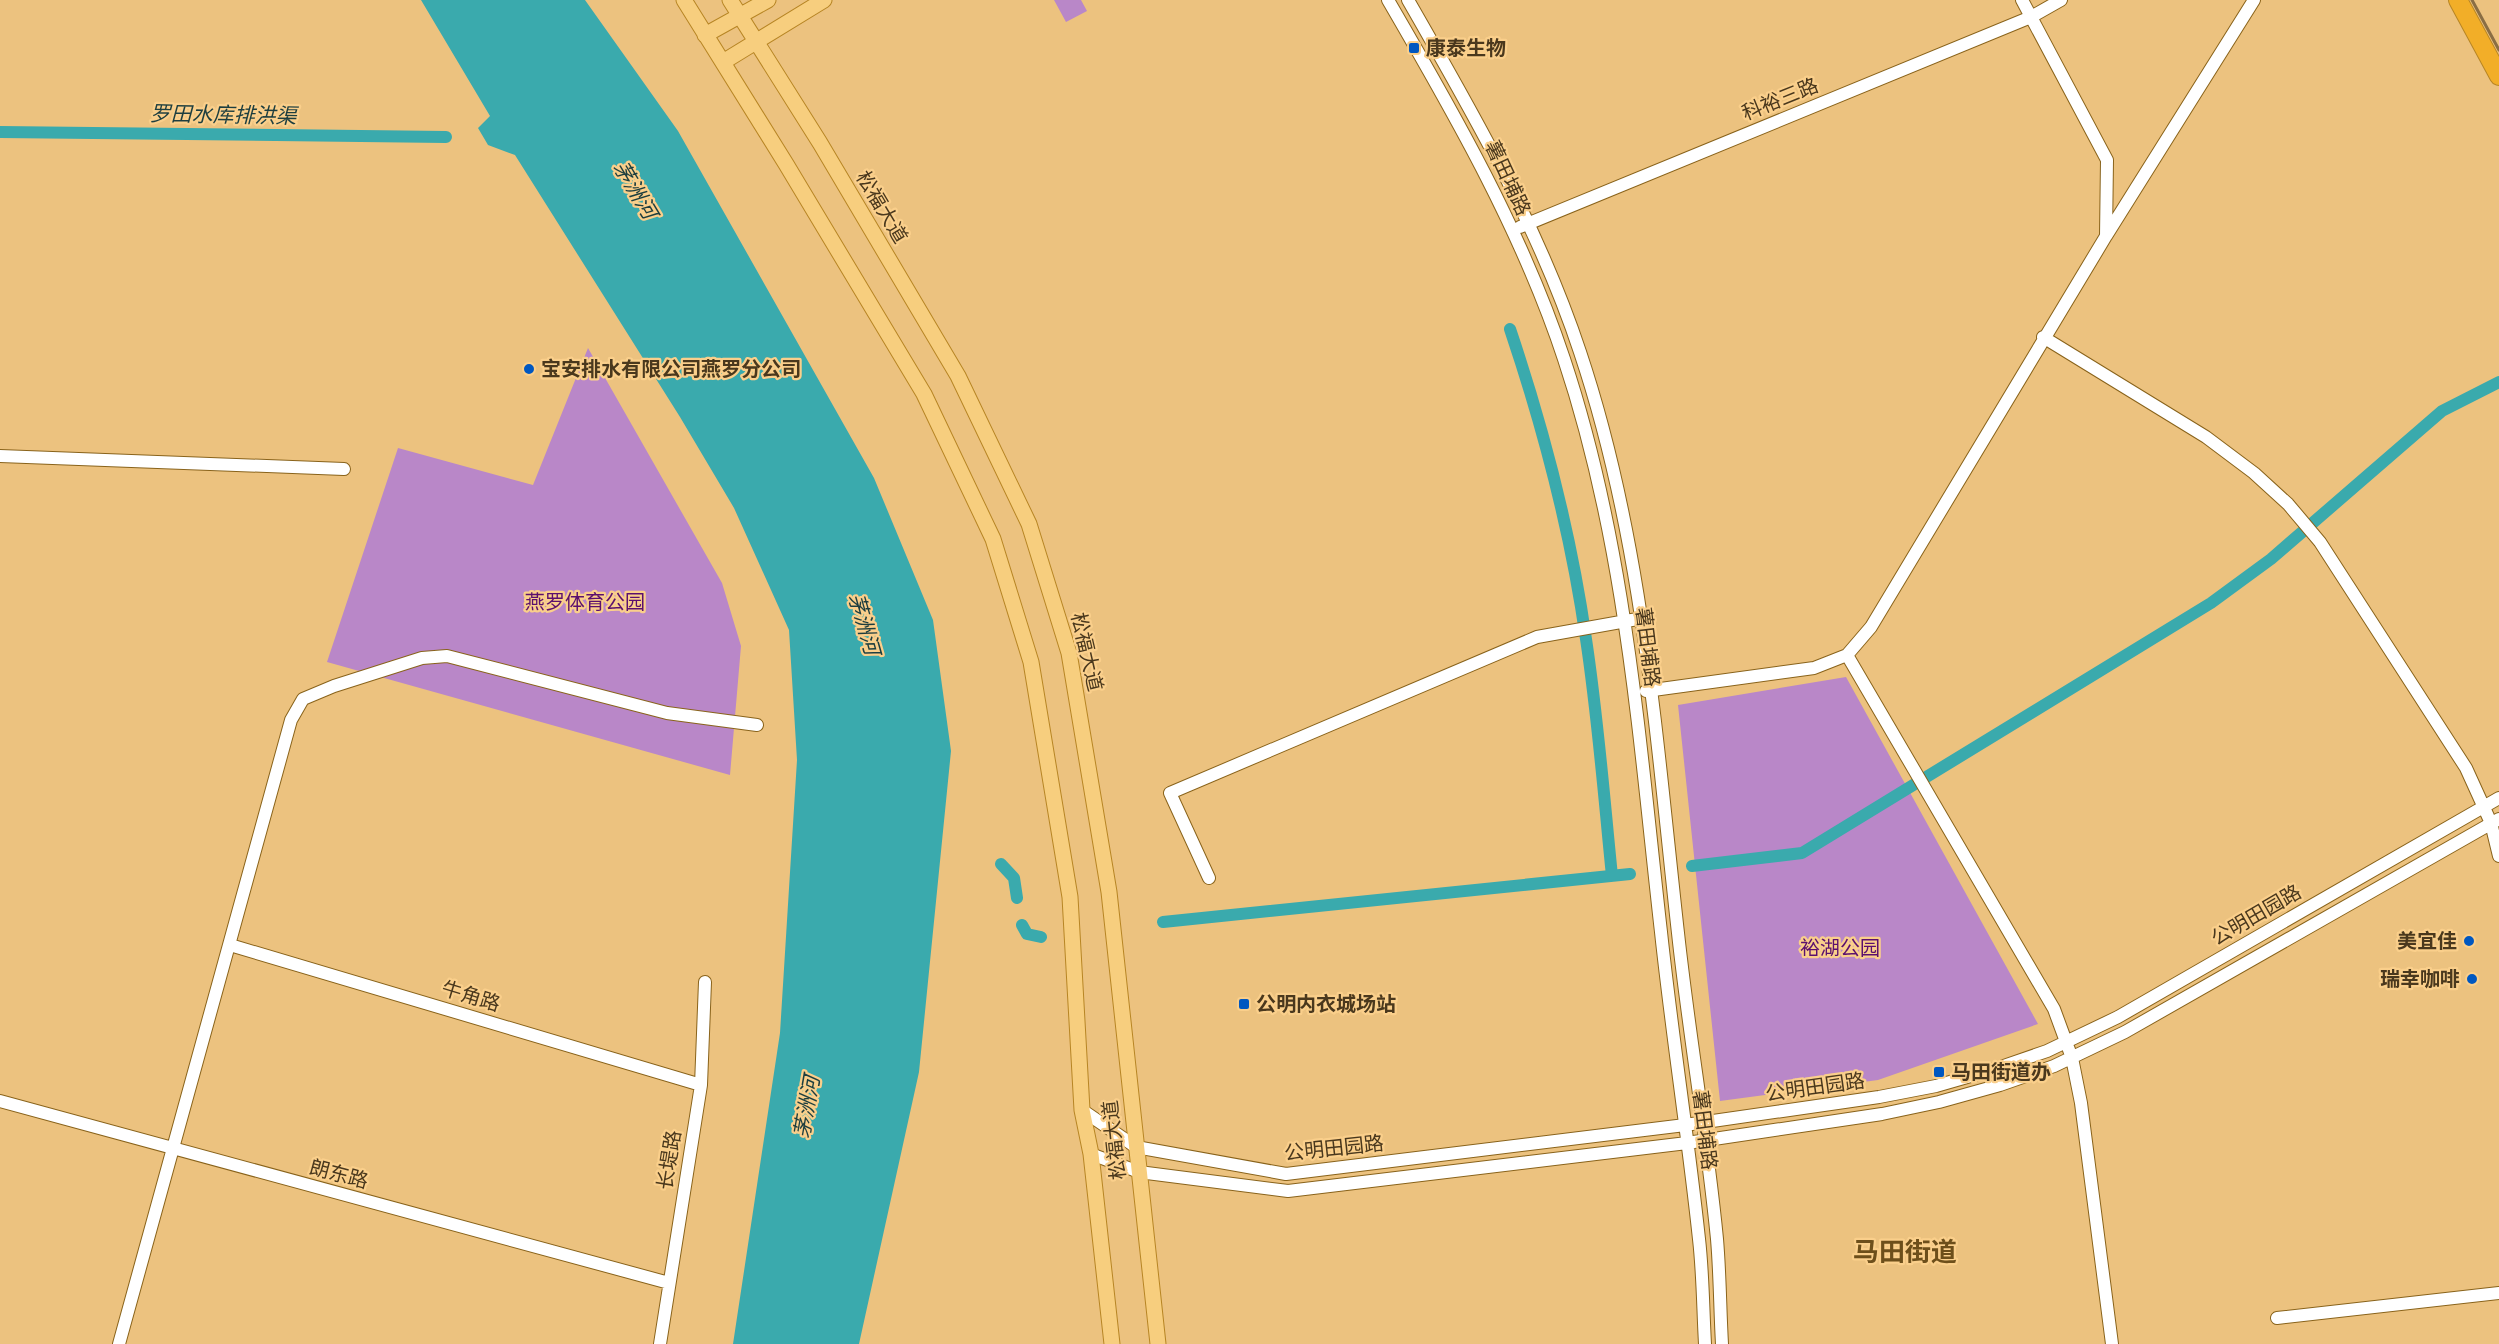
<svg xmlns="http://www.w3.org/2000/svg" width="2499" height="1344" font-family="Poppins,'Noto Sans SC',sans-serif">
<rect width="100%" height="100%" fill="#ecc27f"/>
<path fill="#b987c8" d="M1054 0H1081L1087 11 1066 22Z
M588 348 722 583 741 646 730 775 327 662 398 448 533 485Z
M1846 677 2038 1024 1878 1080 1720 1101 1678 705Z"/>
<path fill="#3aaaad" d="M421 0H585L678 131 874 478 933 620 951 751 919 1072 859 1344H733L780 1033 797 760 789 630 734 508 680 417 515 155 488 145 478 128 490 116Z"/>
<g fill="none" stroke-linecap="round" stroke-linejoin="round">
<path stroke="#3aaaad" stroke-width="12" d="M0 132 446 137
M1510 329C1544 430 1571 534 1586 639 1598 718 1604 797 1612 876
M1001 864 1014 878 1017 898
M1692 866 1802 853 2211 603 2271 559 2442 411 2499 382
M1163 922 1630 874
M1022 925 1027 934 1041 937"/>
<g stroke="#89631b" stroke-width="14">
<path id="minor" d="M1388 0C1455 115 1522 232 1564 359 1626 545 1639 739 1661 932 1672 1035 1688 1136 1699 1239 1703 1274 1703 1309 1705 1344
M1408 0C1473 113 1539 228 1580 352 1643 540 1656 737 1678 933 1689 1035 1707 1136 1717 1239 1720 1274 1720 1309 1722 1344
M1520 227 2031 17 2061 0
M2106 236 2254 0
M2043 337 2206 437 2254 473 2288 504 2320 542 2466 768 2491 823 2499 856
M0 456 344 469
M1847 655 2054 1009 2072 1058 2081 1103 2112 1344
M1646 691 1814 668 1847 655 1871 627 2106 236 2107 160 2022 0
M1209 878 1170 793 1537 637 1643 618
M230 945 701 1085
M0 1101 669 1283
M1082 1110 1136 1147 1286 1174 1685 1125 1879 1097 1936 1086 1995 1069 2047 1051 2118 1017 2499 798
M1091 1154 1139 1172 1288 1191 1687 1143 1882 1114 1939 1102 2000 1085 2054 1066 2125 1032 2499 819
M2277 1318 2499 1293
M119 1344 291 720 303 699 334 686 422 658 447 656 667 713 757 725
M660 1344 701 1085 705 982"/>
</g>
<g stroke="#b78524" stroke-width="17">
<path id="major" d="M684 0 786 164 924 394 993 539 1031 662 1070 897 1082 1110 1091 1154 1112 1344
M730 0 820 143 958 376 1029 524 1069 653 1109 892 1158 1344
M705 35 768 0
M723 62 824 0"/>
</g>
<g stroke="#b78524" stroke-width="20">
<path id="highway" d="M2458 0 2499 76"/>
</g>
<use href="#minor" stroke="#fff" stroke-width="12"/>
<use href="#major" stroke="#f7ce7e" stroke-width="15"/>
<use href="#highway" stroke="#f2ae28" stroke-width="18"/>
<path stroke="#8a6e44" stroke-width="3" d="M2472 0 2499 50"/>
</g>
<g fill="#0057c0" stroke="#facf8b" stroke-width="2">
<rect x="1408" y="42" width="12" height="12" rx="3"/>
<circle cx="529" cy="369" r="6"/>
<circle cx="2469" cy="941" r="6"/>
<circle cx="2472" cy="979" r="6"/>
<rect x="1238" y="998" width="12" height="12" rx="3"/>
<rect x="1933" y="1066" width="12" height="12" rx="3"/>
</g>
<g text-anchor="middle" stroke-width="4.5" stroke-linejoin="round" paint-order="stroke">
<g font-size="20" font-weight="bold" fill="#4a381d" stroke="#facf8b" text-anchor="start">
<text x="1426" y="55">康泰生物</text>
<text x="541" y="376">宝安排水有限公司燕罗分公司</text>
<text x="2457" y="948" text-anchor="end">美宜佳</text>
<text x="2460" y="986" text-anchor="end">瑞幸咖啡</text>
<text x="1256" y="1011">公明内衣城场站</text>
<text x="1951" y="1079">马田街道办</text>
</g>
<g font-size="20" fill="#4a381d" stroke="#facf8b">
<text transform="translate(1780 99) rotate(-22)" y="7">科裕三路</text>
<text transform="translate(1508 178) rotate(65)" y="7">薯田埔路</text>
<text transform="translate(882 207) rotate(59)" y="7">松福大道</text>
<text transform="translate(1648 647) rotate(83)" y="7">薯田埔路</text>
<text transform="translate(1087 652) rotate(77)" y="7">松福大道</text>
<text transform="translate(2256 915) rotate(-30)" y="7">公明田园路</text>
<text transform="translate(471 996) rotate(17)" y="7">牛角路</text>
<text transform="translate(1815 1087) rotate(-8)" y="7">公明田园路</text>
<text transform="translate(1705 1130) rotate(83)" y="7">薯田埔路</text>
<text transform="translate(1114 1140) rotate(-96)" y="7">松福大道</text>
<text transform="translate(1334 1148) rotate(-6)" y="7">公明田园路</text>
<text transform="translate(669 1160) rotate(-81)" y="7">长堤路</text>
<text transform="translate(339 1174) rotate(15)" y="7">朗东路</text>
</g>
<g font-size="20" fill="#5b106e" stroke="#facf8b">
<text x="585" y="609">燕罗体育公园</text>
<text x="1840" y="955">裕湖公园</text>
</g>
<g font-size="21" font-style="italic" fill="#1d3e3f" stroke="#facf8b">
<text transform="translate(223 115) rotate(1)" y="7">罗田水库排洪渠</text>
<text transform="translate(635 190) rotate(59)" y="7">茅洲河</text>
<text transform="translate(864 624) rotate(74)" y="7">茅洲河</text>
<text transform="translate(807 1107) rotate(-80)" y="7">茅洲河</text>
</g>
<g font-size="26" font-weight="bold" fill="#6d4f1b" stroke="#facf8b">
<text x="1905" y="1261">马田街道</text>
</g>
</g>
</svg>
